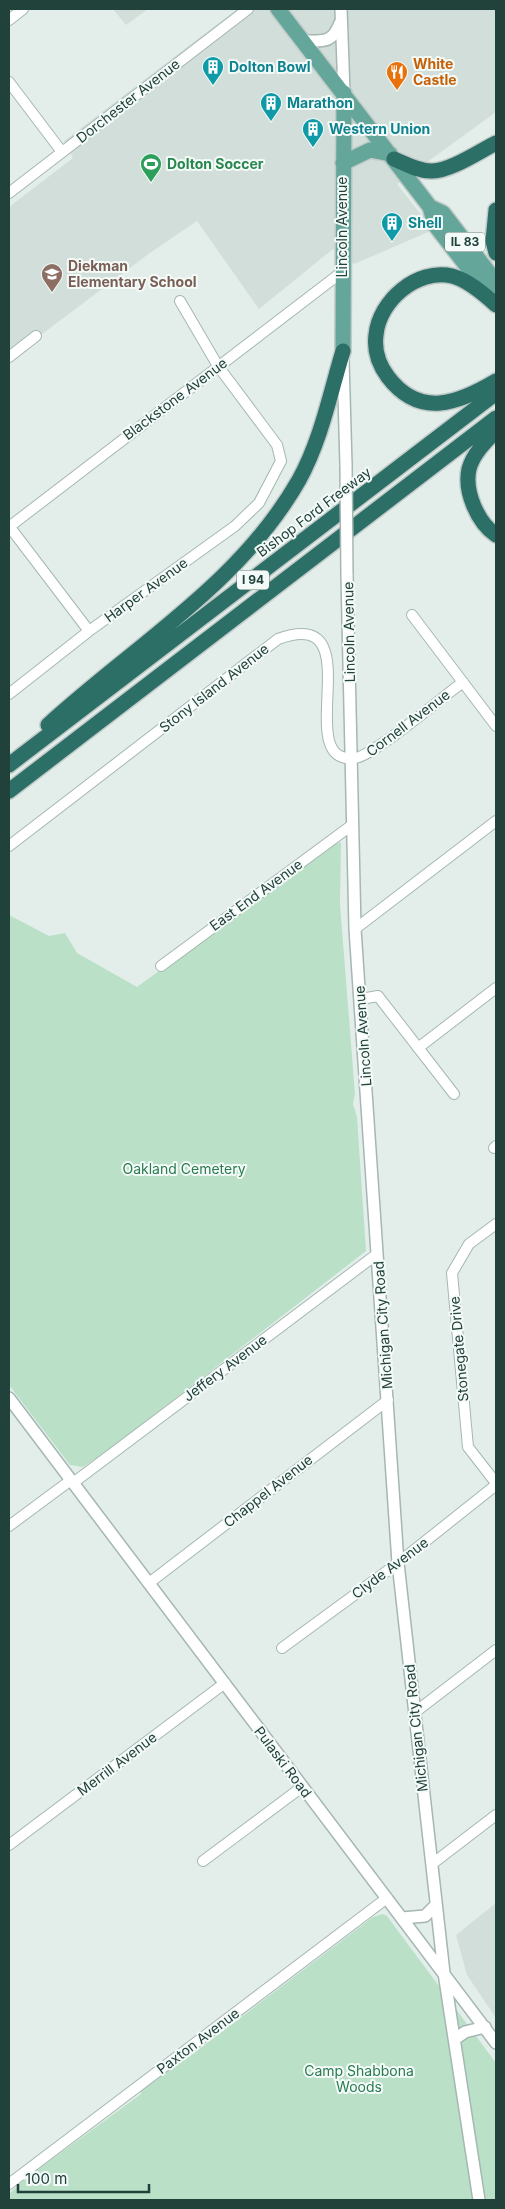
<svg xmlns="http://www.w3.org/2000/svg" width="505" height="2209" font-family="Inter,sans-serif">
<rect width="100%" height="100%" fill="#e3eeea"/>
<path fill="#d1ded9" d="M113 9H148L126 25Z
M237 9H496V112L397 184 433 230 354 264 333 249 259 309 197 221 147 255 9 359V207L73 158 64 141Z
M496 1903V2018L467 1975 456 1935Z"/>
<path fill="#bbe0c8" d="M341 842 340 904 355 1094 353 1104 357 1117 366 1251 114 1446 83 1467 70 1465 9 1385V915L49 936 65 933 77 953 137 987 330 846Z
M383 1914 387 1916 496 2063V2200H9V2194L25 2179 141 2094V2089L182 2058 186 2059 373 1917Z"/>
<g fill="none" stroke-linecap="round" stroke-linejoin="round">
<g stroke="#a5b7b2" stroke-width="12">
<path id="minor" d="M9 20 23 9
M9 82 62 152
M9 193 248 9
M9 357 36 336
M9 526 89 631
M9 527 342 272
M412 615 496 726
M9 694 89 631 235 526 259 503 281 461 277 445 218 366 180 301
M9 846 278 639C375 604 288 766 355 758 373 756 444 696 463 682
M355 929 496 821
M161 966 352 825
M361 999 378 996 454 1094
M418 1048 496 988
M494 1148 496 1146
M496 1224 469 1244 452 1273 468 1447 496 1483
M73 1483 377 1254
M9 1526 71 1480
M149 1583 388 1400
M282 1648 398 1563 496 1485
M414 1713 496 1650
M9 1845 225 1683
M203 1861 302 1787
M432 1864 496 1815
M9 2184 387 1898"/>
</g>
<g stroke="#a5b7b2" stroke-width="14">
<path id="tertiary" d="M341 9 344 93
M303 41C323 41 332 44 340 23
M343 360 346 465
M347 575 355 929 398 1563 444 1973 479 2200
M9 1398 496 2043
M402 1918 425 1916 436 1905
M455 2039 465 2032 485 2027"/>
</g>
<g stroke="#c1cac8" stroke-width="18">
<path id="primary" d="M278 9 430 207 443 213 496 282
M343 163 370 150 390 154
M430 207 435 225 490 296
M343 351 344 93"/>
</g>
<g stroke="#c1cac8" stroke-width="18">
<path id="motorway" d="M394 159C406 164 418 171 431 171 449 172 480 151 496 143
M496 210 493 241 496 253
M496 305C484 294 468 280 452 276 417 268 379 301 376 335 374 350 379 365 388 377 420 419 459 403 496 381
M496 431C485 442 473 454 469 469 464 492 478 523 496 535
M48 725C134 646 240 584 299 480 321 440 330 394 343 351
M9 765 496 393
M9 791 496 418"/>
</g>
<use href="#minor" stroke="#fff" stroke-width="10"/>
<use href="#tertiary" stroke="#fff" stroke-width="11"/>
<use href="#primary" stroke="#65a69a" stroke-width="15"/>
<use href="#motorway" stroke="#2b6f66" stroke-width="15"/>
<g stroke="#a5b7b2" stroke-width="14" stroke-linecap="butt">
<path id="tertiary-bridge" d="M346 465 347 575"/>
</g>
<use href="#tertiary-bridge" stroke="#fff" stroke-width="11"/>
</g>
<defs>
<g id="building-pin" transform="scale(1.125)"><path d="M0 17L-7.5 6A9.5 9.5 0 1 1 7.5 6Z" fill="#0f9aa8" stroke="#f4faf8"/><path d="M-4-6H4V6H1V3H-1V6H-4ZM-2.5-4.3h1.7v1.8h-1.7ZM.8-4.3h1.7v1.8H.8ZM-2.5-1h1.7V.8h-1.7ZM.8-1h1.7V.8H.8Z" fill="#fff"/></g>
<g id="restaurant-pin" transform="scale(1.125)"><path d="M0 17L-7.5 6A9.5 9.5 0 1 1 7.5 6Z" fill="#e8710a" stroke="#f4faf8"/><path d="M-5-6h1v4h1v-4h1v4h1v-4h1v5L-1.5 .5V6h-2V.5L-5-1ZM5-6V6H3V1.5H1.5Q1.5-4 5-6Z" fill="#fff"/></g>
<g id="stadium-pin" transform="scale(1.125)"><path d="M0 17L-7.5 6A9.5 9.5 0 1 1 7.5 6Z" fill="#2e9e5b" stroke="#f4faf8"/><path d="M0-5a6.5 5 0 1 0 0 10a6.5 5 0 1 0 0-10ZM-3.5-1.8h7v3.6h-7Z" fill="#fff"/></g>
<g id="school-pin" transform="scale(1.125)"><path d="M0 17L-7.5 6A9.5 9.5 0 1 1 7.5 6Z" fill="#8d6e63" stroke="#f4faf8"/><path d="M0-5L7-2L0 1L-7-2ZM-4 1L0 2.5L4 1V4Q0 6-4 4Z" fill="#fff"/></g>
</defs>
<g fill-rule="evenodd">
<use href="#building-pin" x="213" y="67"/>
<use href="#restaurant-pin" x="397" y="72"/>
<use href="#building-pin" x="271" y="103"/>
<use href="#building-pin" x="313" y="129"/>
<use href="#stadium-pin" x="151" y="164"/>
<use href="#building-pin" x="392" y="223"/>
<use href="#school-pin" x="52" y="274"/>
</g>
<g text-anchor="middle" stroke-width="4" stroke-linejoin="round" paint-order="stroke">
<g fill="#f4faf8" stroke="#607874" stroke-width="1">
<rect x="445" y="232.5" width="40" height="19" rx="4"/>
<rect x="237" y="570.5" width="32" height="19" rx="4"/>
</g>
<g font-size="12" font-weight="bold" fill="#21413b">
<text x="465" y="246">IL 83</text>
<text x="253" y="584">I 94</text>
</g>
<g font-size="14" font-weight="bold" fill="#c56008" stroke="#f4faf8" text-anchor="start">
<text x="413" y="69">White<tspan x="413" dy="16">Castle</tspan></text>
</g>
<g font-size="14" font-weight="bold" fill="#0d838f" stroke="#f4faf8" text-anchor="start">
<text x="229" y="72">Dolton Bowl</text>
<text x="287" y="108">Marathon</text>
<text x="329" y="134">Western Union</text>
<text x="408" y="228">Shell</text>
</g>
<g font-size="14" fill="#21413b" stroke="#f4faf8">
<text transform="translate(128 101) rotate(-38)" y="5">Dorchester Avenue</text>
<text transform="translate(342 227) rotate(-90)" y="5">Lincoln Avenue</text>
<text transform="translate(175 399) rotate(-37)" y="5">Blackstone Avenue</text>
<text transform="translate(314 512) rotate(-37)" y="5">Bishop Ford Freeway</text>
<text transform="translate(146 590) rotate(-36)" y="5">Harper Avenue</text>
<text transform="translate(349 632) rotate(-91)" y="5">Lincoln Avenue</text>
<text transform="translate(214 688) rotate(-38)" y="5">Stony Island Avenue</text>
<text transform="translate(408 723) rotate(-37)" y="5">Cornell Avenue</text>
<text transform="translate(256 895) rotate(-36)" y="5">East End Avenue</text>
<text transform="translate(363 1036) rotate(-94)" y="5">Lincoln Avenue</text>
<text transform="translate(383 1325) rotate(-94)" y="5">Michigan City Road</text>
<text transform="translate(459 1349) rotate(-95)" y="5">Stonegate Drive</text>
<text transform="translate(225 1368) rotate(-37)" y="5">Jeffery Avenue</text>
<text transform="translate(268 1491) rotate(-38)" y="5">Chappel Avenue</text>
<text transform="translate(390 1568) rotate(-37)" y="5">Clyde Avenue</text>
<text transform="translate(416 1728) rotate(-96)" y="5">Michigan City Road</text>
<text transform="translate(283 1762) rotate(53)" y="5">Pulaski Road</text>
<text transform="translate(117 1764) rotate(-37)" y="5">Merrill Avenue</text>
<text transform="translate(198 2041) rotate(-37)" y="5">Paxton Avenue</text>
</g>
<g font-size="14" font-weight="bold" fill="#27864d" stroke="#f4faf8" text-anchor="start">
<text x="167" y="169">Dolton Soccer</text>
</g>
<g font-size="14" font-weight="bold" fill="#785e54" stroke="#f4faf8" text-anchor="start">
<text x="68" y="271">Diekman<tspan x="68" dy="16">Elementary School</tspan></text>
</g>
<g font-size="14" fill="#297b4f" stroke="#f4faf8">
<text x="184" y="1174">Oakland Cemetery</text>
<text x="359" y="2076">Camp Shabbona<tspan x="359" dy="16">Woods</tspan></text>
</g>
</g>
<rect width="505" height="2209" fill="none" stroke="#21413b" stroke-width="20"/>
<path d="M18 2184v8h131v-8" fill="none" stroke="#21413b" stroke-width="2.5"/>
<text x="25" y="2184" font-size="15" fill="#21413b" stroke="#f4faf8" stroke-width="4" paint-order="stroke">100 m</text>
</svg>
